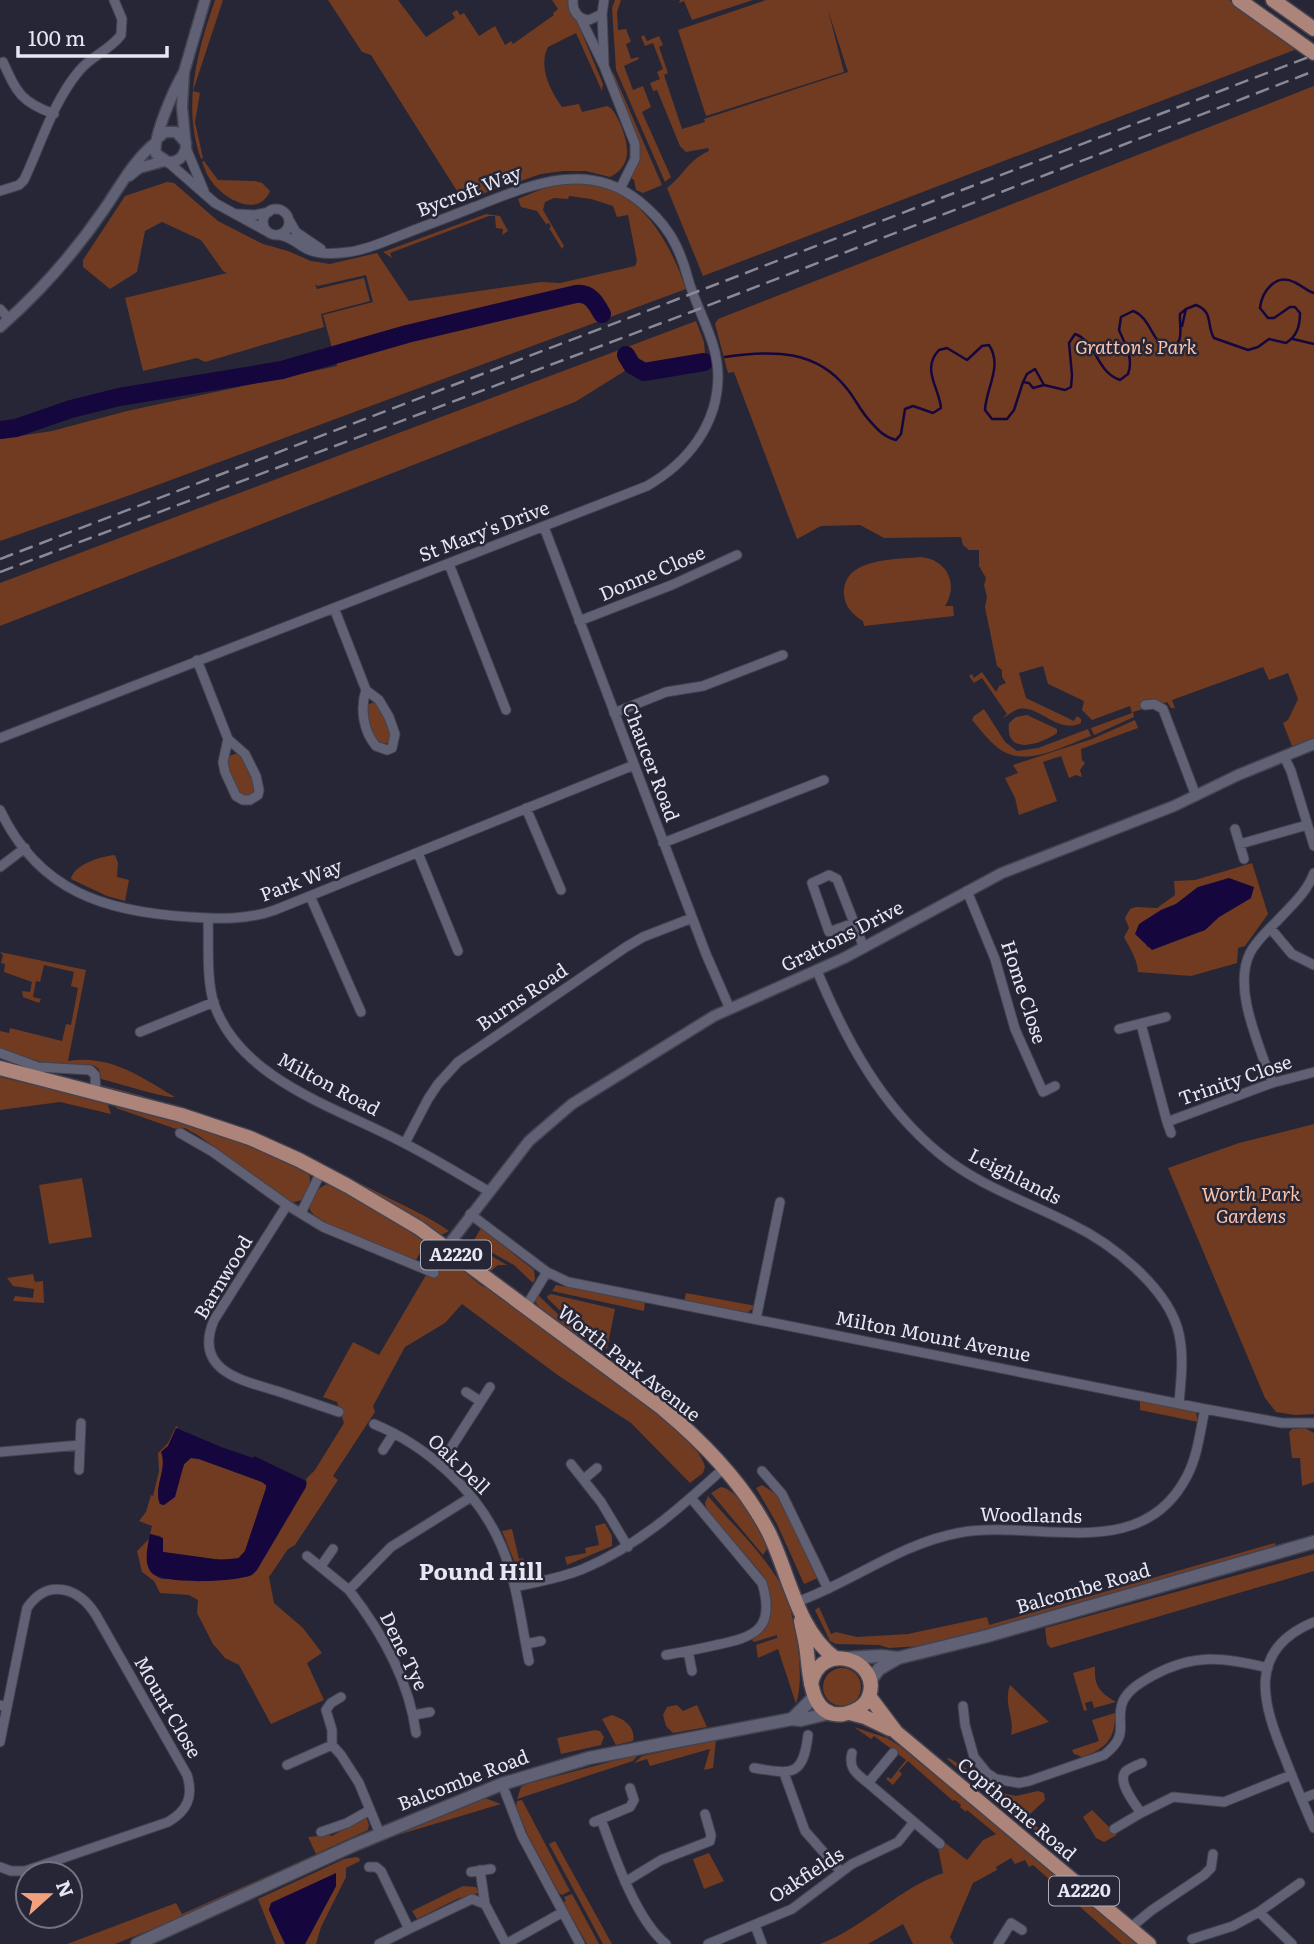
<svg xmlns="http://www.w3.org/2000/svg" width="1314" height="1944" font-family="Literata,serif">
<rect width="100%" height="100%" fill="#262636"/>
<path fill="#703b21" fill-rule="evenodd" d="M215 0H223L193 91 200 93 195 122 203 158 201 159C182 106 197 52 215 0Z
M328 0H398L426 37 455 18 452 13 457 10 460 15 464 13 479 36 495 26 505 45 511 41 513 44 554 15 553 13 558 9 552 0H568L603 84 602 91 576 33 548 47C538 67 550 90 562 107L579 104 582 112 607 106C615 110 616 116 620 123 628 143 634 165 610 177L586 171H563L541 174 512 184 511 182 464 202 371 55 362 52Z
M615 0H621L617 12 618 30 626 29 631 42 626 44 631 59 638 57 639 59 624 66 633 90 643 86 651 107 642 112 671 177 665 182 616 70 612 8Z
M680 0H753L692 20 684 1 679 3Z
M766 0H1229L1297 49 703 276 667 188C684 175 688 160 709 151L708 148 686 152 680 146 657 90 653 91 650 83 660 79 657 72 663 69 653 43 645 46 641 37 644 35 647 41 659 36 663 45 659 47 668 73 664 75 682 129 705 122 704 119 848 72 828 10 844 72 706 116 678 30Z
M613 72 662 185 643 193 636 190 634 180 631 178 640 156V147L613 80Z
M1314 86V739L1292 746 1283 723 1288 720 1298 699 1288 673 1269 680 1263 667 1172 700 1175 708H1171L1167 702 1133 712 1134 717 1094 735 1091 728 1132 713 1130 706 1092 720 1082 710 1084 701 1048 684 1043 666 1019 673 1026 698 1074 721 1077 716 1081 719V723C1057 735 1036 701 1016 710 1011 712 1006 717 1002 719L1007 714 982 678 974 683 969 676 972 674 974 678 982 672 996 692 999 686 1006 683 1002 677V670L997 666 985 607 987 597 984 585 986 578 979 566V550H969L963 545 961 537 884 538 860 525 821 526 797 539 734 372 728 373 715 324 718 319Z
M204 161 218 180 255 181 262 183 270 191C259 218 225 200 212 182 207 176 205 169 202 162Z
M167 182 174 183 218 221 263 244 288 251 311 261 330 264 377 253 409 301 541 282 560 283 635 266 637 261 628 215 617 217 613 206 591 199 569 196 568 199 554 198 545 202 543 210 564 246 562 249 549 228 551 227 549 223 546 224 537 211 521 207 518 199C530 194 542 188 554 186 627 169 666 230 686 289L133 494 0 541V439L52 431 127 411 337 366 323 315 373 302 366 275 318 286 315 284 317 289 364 278 370 301 321 314 324 327 205 362 197 358 143 371 125 298 227 273 223 271 201 240 162 222 145 231 137 272 110 289 83 267V260L125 196Z
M486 214 500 216 508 231 502 235 503 229 496 228 495 216H489L390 253 392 258 383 252Z
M696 321 704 342 706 365 636 377 628 369 575 402 0 626V583Z
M920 557C947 559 959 584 945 606H953L954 616 864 626 863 621C853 615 845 607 844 595 842 557 895 560 920 557Z
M372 703H376L382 711 391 735 388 743 383 744C371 737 366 719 367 705Z
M984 709 1005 742 1017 751 1038 748 1088 729 1091 736C1063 746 1025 769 998 748 988 740 980 729 972 720L974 716Z
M1027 715 1057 729V733C1041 744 1005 757 1009 723L1016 717Z
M1135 720 1138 728 1081 749 1082 760 1085 763 1080 770 1082 777 1076 775 1069 778 1061 756 1043 762 1057 801 1019 815 1015 798 1005 778 1018 773 1013 765 1092 739Z
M238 753 243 758 255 785 252 795 245 797C235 790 225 768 229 756Z
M115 855 118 863 117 877 129 880 125 901 107 896 71 879C73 865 101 856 115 855Z
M1252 863 1268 914 1245 946 1238 948 1237 963 1191 976 1138 972C1137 958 1130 949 1124 937L1129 928 1125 918 1130 909 1136 907 1157 908 1175 895 1174 881 1195 880ZM1198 887 1251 898 1219 917 1205 930 1147 947 1145 941 1161 910 1176 904Z
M0 952 86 970 68 1061C110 1054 141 1077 175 1097 168 1099 114 1082 101 1079L99 1069 93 1065H51L0 1049V1031L9 1033 10 1028 62 1041 66 1024 71 1025 78 988 71 986 74 972 44 965 40 982 36 981 33 997 41 999 39 1003 23 997 22 991 30 992 32 982 4 972 5 964 1 963 3 955Z
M0 1077 107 1102 111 1114 60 1102 0 1110Z
M100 1085C200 1109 288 1145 379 1193 402 1205 428 1216 449 1231L441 1235 436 1234 326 1168 100 1087Z
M118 1104C183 1117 246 1143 306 1170 315 1180 307 1189 302 1200L291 1203 199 1136 185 1128 179 1130 116 1108Z
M1314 1124V1414L1295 1415 1276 1412 1265 1398 1168 1168 1239 1143Z
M82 1178 92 1237 49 1244 39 1185Z
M327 1184H332L422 1237 454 1261 438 1260 421 1251 416 1260C399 1254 316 1224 310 1210 308 1204 312 1200 315 1195 318 1189 320 1187 327 1184Z
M481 1228 534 1270 535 1279 533 1283 514 1265 473 1242Z
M458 1237 507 1265H498L488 1273C476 1264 454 1253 458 1237Z
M441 1264 462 1270 483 1287 485 1285C522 1313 701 1431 705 1467L703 1473 690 1483 631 1423 559 1376 462 1304 445 1323 405 1347 373 1406 375 1412 333 1476 338 1480 295 1545 288 1549 269 1577 274 1603 303 1628 322 1653 307 1663 324 1700 271 1724 239 1665 225 1658 213 1644 197 1613 198 1600 189 1595 160 1593 154 1581 142 1572 137 1551 149 1539C147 1556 143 1572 162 1579L247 1577 252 1575 307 1484 306 1479 315 1470 344 1423 337 1402 323 1397 353 1342 379 1355 426 1275 433 1277Z
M33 1274 35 1282 43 1281 44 1303 13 1301 15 1296 33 1298 34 1289 13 1286 7 1278Z
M556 1285 645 1302 644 1311 552 1291Z
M686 1293 756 1306 747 1313 684 1301Z
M537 1294 589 1344 680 1412 679 1414 541 1310 535 1301Z
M551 1294 615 1309 607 1349 588 1337 548 1299 547 1296Z
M1140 1400 1192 1410 1196 1412 1198 1422 1140 1410Z
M176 1426 178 1427 168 1446 161 1452C168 1469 153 1487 160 1504L164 1505C183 1493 175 1467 191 1458L199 1459 262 1482 267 1486 245 1551 237 1559H214L163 1552V1541L160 1536 150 1534 152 1526 139 1521 146 1512 151 1495 153 1496 159 1471 158 1453 168 1443Z
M1305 1428 1314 1433V1482L1302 1486 1300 1458H1292L1289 1432 1292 1429Z
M762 1485 778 1495 818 1578 804 1584 777 1524 756 1488Z
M721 1487C739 1489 764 1532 767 1549L763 1555 711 1493Z
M708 1496C732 1524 762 1552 780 1583 795 1610 806 1675 796 1704L778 1649 758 1658 756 1645 777 1638V1635L754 1642 752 1640C776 1620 776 1599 761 1573L707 1510 705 1503Z
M605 1523 612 1536V1546L567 1565 565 1557 586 1553 585 1548 599 1545 595 1526Z
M512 1529 519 1559 523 1558 525 1563 532 1561 533 1566 537 1565 539 1575 527 1577 519 1573 502 1531Z
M1275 1543 1276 1547 973 1634 921 1646 889 1648 879 1645 836 1644 830 1641 815 1610 819 1607 831 1634 836 1632 857 1637 908 1634 987 1617 989 1625Z
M1314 1554V1571L1051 1648 1047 1644 1045 1628Z
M1093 1667H1095C1094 1686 1100 1693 1116 1702L1094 1708 1092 1701 1085 1703 1087 1710 1084 1711 1073 1673Z
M823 1687a19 19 0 1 1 38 0a19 19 0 1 1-38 0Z
M1010 1685 1049 1722 1011 1735C1015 1717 1003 1705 1010 1685Z
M677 1705 683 1711 697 1705 707 1727 673 1733 666 1726 663 1715 667 1707Z
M1115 1713C1116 1739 1105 1749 1082 1757L1074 1754 1072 1750 1099 1741 1092 1720Z
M612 1715C625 1719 636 1728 633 1741L616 1745 602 1719Z
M854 1727 887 1738 901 1747 1140 1944H1122L1033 1865 1029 1867 1025 1860 1015 1864 1011 1858 996 1867 997 1870 973 1883 950 1937 954 1944H913L903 1924 868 1944H820C865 1927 899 1888 943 1873L938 1848 944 1842 967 1860 983 1840 996 1834 967 1810 966 1812 960 1807 961 1805 955 1800 953 1801 908 1761 899 1771 902 1774 893 1785 886 1779 888 1777 891 1779 906 1760 874 1736 871 1739Z
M595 1730 600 1731 604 1737 601 1745 561 1754 557 1738Z
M716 1740 713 1768 704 1770 710 1749 650 1766 647 1759 634 1763 642 1756Z
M639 1754 633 1761 517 1799 521 1787 527 1784Z
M949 1758 974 1773 997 1792 1016 1796 1038 1791 1044 1793 1045 1800 1028 1816 1045 1836 1043 1838 1030 1827 1027 1828 947 1759Z
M485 1798 501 1804 371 1843 477 1800Z
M522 1800 570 1891 562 1895 559 1893 528 1836 516 1806 517 1801Z
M1092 1810 1117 1835 1104 1842 1096 1838 1083 1817Z
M366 1816 369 1825 368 1830 316 1854 308 1837 328 1835 332 1836Z
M555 1841 612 1944H603L549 1844Z
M709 1853 724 1881 704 1889 693 1859Z
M312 1856 313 1858 196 1912 115 1944H67L176 1903 182 1914Z
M356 1857 359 1858 360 1861 346 1868V1877L321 1927 316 1944H305L336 1886V1874L271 1903 269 1910 285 1944H276L258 1899 344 1859Z
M463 1886 476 1887 479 1893 457 1899 417 1919 412 1911Z
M572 1894 599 1944H587L563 1902 566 1901 564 1897Z"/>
<path fill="#15073e" d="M1229 878 1254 887 1251 898 1219 917 1205 930 1152 950 1135 934 1139 924 1161 910 1176 904 1198 887Z
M176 1428 221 1447 253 1458 254 1456 306 1481V1487L257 1570C253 1574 253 1575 248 1576 233 1582 160 1585 151 1572 143 1562 148 1546 150 1534L163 1538V1552L221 1560 239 1558 245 1551 266 1488V1485L262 1482 199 1459 191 1458 184 1464 175 1497 164 1505 160 1504C153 1487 168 1469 161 1452L168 1446Z
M336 1873V1886L305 1944H285L269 1910 271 1903Z"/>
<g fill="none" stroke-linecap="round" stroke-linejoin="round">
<path stroke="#15073e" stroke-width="2.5" d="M1182 326 1186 309 1196 305C1214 312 1206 325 1214 338L1248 350 1258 347 1269 339 1286 343C1297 336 1300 326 1300 313L1295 307H1290L1274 318H1268L1260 308C1262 291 1276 273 1294 282 1301 285 1307 291 1314 293
M1293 339 1314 344
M725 357C772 350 817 349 848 390 856 400 861 412 870 421 878 430 884 437 896 440L901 434 905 409 913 406 933 413 941 408C939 387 921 369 939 350L947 348 967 360 982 346 989 345C1003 366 986 388 985 410L992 419H1007L1014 410 1023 382 1029 383 1033 388 1044 385 1065 390 1071 387 1072 375 1069 343 1075 334C1097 342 1096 372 1120 380L1128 374C1134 359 1125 344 1119 330L1121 317 1133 311C1151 318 1151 341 1168 349 1186 344 1179 328 1180 314L1186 309
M1023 382 1027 374 1035 369 1044 385"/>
<path stroke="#15073e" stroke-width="18" d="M626 355 632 365 644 372 704 362
M0 430 16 428 71 409 119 397 282 370 407 334 576 294C590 292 596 303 602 314"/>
<g stroke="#434250" stroke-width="11">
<path id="minor" d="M573 0C572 11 578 19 589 20L602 14 604 0
M602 12 604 64
M581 19 604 66 635 144V159L620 189
M3 62C17 93 21 102 54 114
M186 148 204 191
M168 162 215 203 268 232
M0 191 19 185 24 180C41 144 53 102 79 71 91 56 110 50 121 35L122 19 114 0
M263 222a13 13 0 1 1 26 0a13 13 0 1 1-26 0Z
M238 214 255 215 269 212
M289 220 296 232 321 249
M0 309 9 319
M544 527 706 954 730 1009
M449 564 506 710
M334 608 366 690 379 700 389 717 395 734 392 748 387 750 376 746C363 731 360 708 366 690
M579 621 674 584 737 555
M197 660 228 739 245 754 256 776 259 790 258 795 250 800H243L236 796 225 772 223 762 228 739
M1145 705 1154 704 1163 709 1196 796
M614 713 666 692 703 686 783 655
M0 738 647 486C687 463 718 425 718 376 718 340 696 310 687 275 678 243 666 223 639 201 587 159 528 186 474 207 449 217 424 226 399 236 383 242 366 250 349 252 335 254 319 255 307 249 297 244 290 236 279 235
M1284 756 1291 771 1314 846
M526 808 561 890
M0 810C39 892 106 912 190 917 220 919 247 920 275 910L634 765
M1235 829 1244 859
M663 843 824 780
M1240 844 1307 825
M418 853 458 951
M0 867 25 848
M967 891 995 959 1015 1029 1043 1092 1055 1086
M310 896 361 1012
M208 918C209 946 206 978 214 1004 241 1081 339 1108 404 1143 433 1158 461 1175 488 1191
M854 923 829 932 812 883 829 875 837 879 864 948
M1271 929 1292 954 1314 965
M817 971C846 1040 881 1106 940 1154 979 1186 1026 1201 1071 1224 1111 1243 1169 1288 1179 1334 1184 1357 1181 1380 1179 1403
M1141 1024 1167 1122 1272 1083 1314 1072
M1119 1029 1166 1017
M140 1032 214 1002
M0 1053 38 1067 90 1070 95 1075 96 1093
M1272 1083C1260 1046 1232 989 1250 953 1256 941 1269 929 1278 920 1292 905 1307 892 1314 873
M1167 1122 1171 1133
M180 1133 213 1152 287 1205 323 1227 434 1273
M405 1143 428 1099 438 1084 458 1062 626 947 643 937 692 918
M287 1205 214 1320C193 1370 240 1380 277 1391 298 1398 318 1405 339 1412
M301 1213 321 1172
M470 1214 547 1272 568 1282 1205 1409 1282 1423H1314
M525 1308 547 1272
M756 1319 780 1202
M466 1392 480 1401
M374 1424C427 1446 478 1491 501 1545 517 1581 521 1622 529 1661
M383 1450 394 1433
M0 1452 80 1445
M571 1464 601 1502 628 1547
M440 1465 490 1387
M79 1470 81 1423
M762 1471 782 1494 828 1589
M584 1479 597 1468
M307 1556 349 1590
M321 1566 333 1549
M515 1587C537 1582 561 1578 583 1569 638 1546 681 1507 724 1468
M797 1602C852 1582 900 1544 958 1533 1036 1518 1141 1566 1187 1476 1198 1455 1200 1431 1205 1409
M1314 1622C1245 1650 1263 1705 1285 1758 1294 1782 1304 1805 1314 1828
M526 1644 541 1641
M688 1651 692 1671
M666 1655C683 1652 699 1649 716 1645 755 1637 776 1629 762 1583L691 1498
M0 1705 7 1707 0 1742
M963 1706 965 1725 974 1757 987 1773 996 1779 1019 1783 1029 1781 1104 1755C1132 1733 1114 1723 1123 1701 1129 1689 1140 1683 1152 1676 1193 1653 1224 1657 1268 1668
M414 1715 430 1712
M416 1733C409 1680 381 1631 349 1590L391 1547 471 1497
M332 1745V1730L326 1710 331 1703 341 1697
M852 1753C848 1769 857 1774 868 1783
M893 1753 868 1783 940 1844
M287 1765 332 1745 341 1755 359 1783 380 1834
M754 1768C791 1774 803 1778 808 1735
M784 1773 805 1831 841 1872
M502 1784 522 1836 580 1944
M1302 1799 1314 1794
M1141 1813C1135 1804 1116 1781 1126 1771 1130 1768 1137 1765 1142 1763
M601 1819C614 1855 636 1920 666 1944
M594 1822 630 1807 634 1800 630 1788
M1114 1829 1141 1813 1173 1797 1224 1802 1291 1775
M321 1832 347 1823 370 1810
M0 1867 11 1871H25L168 1822C187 1811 194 1797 187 1775L96 1615C79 1588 48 1577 27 1608L7 1707
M369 1867H376L381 1871 409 1929 472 1899 485 1904 506 1944
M480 1870 485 1904
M471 1872 491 1869
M625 1882 661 1860 710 1841 711 1835 705 1814
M1259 1912 1300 1883
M755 1925 762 1944
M1130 1928 1152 1910 1204 1875 1211 1868 1213 1854
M1192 1939 1233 1926 1259 1912 1292 1944
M379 1944 409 1929
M506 1944 563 1912
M708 1944 792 1909 852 1864 898 1842 914 1822
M998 1944 1011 1923 1022 1930"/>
</g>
<g stroke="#434250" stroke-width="13">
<path id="tertiary" d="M184 72C175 87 152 138 156 154L168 162C178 162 183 158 186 148L182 107 184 72 205 0
M158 138 165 132H176L186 143
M129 176 139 168 164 161
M0 327C39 293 74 253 103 211 120 187 132 162 155 143
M446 1248 529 1141 572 1104 714 1016 844 958 1002 873 1174 806 1238 775 1314 744"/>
</g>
<g stroke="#434250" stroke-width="15">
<path id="secondary" d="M847 1658 881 1656 898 1658
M870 1681 879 1669 898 1658 987 1636 1314 1542
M791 1719 801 1720 830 1713
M137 1944 354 1845 502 1784 589 1758 792 1719 814 1697"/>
</g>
<g stroke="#434250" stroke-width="17">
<path id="primary" d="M1239 0 1314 53
M1273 0 1314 29
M0 1068 181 1115 250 1138 299 1160 348 1186 419 1228 662 1408C703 1442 743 1483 768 1531 789 1572 796 1629 835 1658
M801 1621C803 1632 806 1642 807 1653 810 1676 810 1719 844 1714 854 1712 866 1706 869 1696 882 1660 820 1639 811 1684
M869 1696 896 1732 1149 1944
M850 1713 865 1717 890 1729"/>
</g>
<use href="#minor" stroke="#616175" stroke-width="9"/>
<use href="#tertiary" stroke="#616175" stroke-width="10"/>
<use href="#secondary" stroke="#616175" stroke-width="12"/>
<use href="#primary" stroke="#ac8479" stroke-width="14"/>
<path stroke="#898997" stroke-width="2.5" stroke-dasharray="14 7" stroke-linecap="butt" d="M0 559 1314 55
M0 572 691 312 1314 71"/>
</g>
<g text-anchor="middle" stroke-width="5" stroke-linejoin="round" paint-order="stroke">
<g fill="#262636" stroke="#adadba" stroke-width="2">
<rect x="421" y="1240.5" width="70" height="29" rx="5"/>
<rect x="1049" y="1876.5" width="70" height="29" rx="5"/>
</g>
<g font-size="18" font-weight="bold" fill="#e7e7f3">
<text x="456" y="1261">A2220</text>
<text x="1084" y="1897">A2220</text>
</g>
<g font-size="19" fill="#e7e7f3" stroke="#262636">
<text transform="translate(469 191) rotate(-21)" y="7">Bycroft Way</text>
<text transform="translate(484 531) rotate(-21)" y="7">St Mary's Drive</text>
<text transform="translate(652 573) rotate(-23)" y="7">Donne Close</text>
<text transform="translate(651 762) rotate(69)" y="7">Chaucer Road</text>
<text transform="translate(301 880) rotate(-21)" y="7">Park Way</text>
<text transform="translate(842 936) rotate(-27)" y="7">Grattons Drive</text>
<text transform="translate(1024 992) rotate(72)" y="7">Home Close</text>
<text transform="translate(522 997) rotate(-34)" y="7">Burns Road</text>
<text transform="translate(1235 1080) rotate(-19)" y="7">Trinity Close</text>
<text transform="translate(329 1084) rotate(28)" y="7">Milton Road</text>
<text transform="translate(1015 1176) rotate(27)" y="7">Leighlands</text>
<text transform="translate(223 1277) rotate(-59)" y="7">Barnwood</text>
<text transform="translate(933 1336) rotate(11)" y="7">Milton Mount Avenue</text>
<text transform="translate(629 1363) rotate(38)" y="7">Worth Park Avenue</text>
<text transform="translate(459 1464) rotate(44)" y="7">Oak Dell</text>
<text transform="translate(1031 1515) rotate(1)" y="7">Woodlands</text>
<text transform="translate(1083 1588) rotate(-16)" y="7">Balcombe Road</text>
<text transform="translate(404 1651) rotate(64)" y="7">Dene Tye</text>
<text transform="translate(168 1707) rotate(60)" y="7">Mount Close</text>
<text transform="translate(463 1780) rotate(-21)" y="7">Balcombe Road</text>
<text transform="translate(1017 1809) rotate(40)" y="7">Copthorne Road</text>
<text transform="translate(806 1875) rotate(-33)" y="7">Oakfields</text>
</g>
<g font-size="19" font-style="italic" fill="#fdc3a9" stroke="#262636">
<text x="1136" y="354">Gratton's Park</text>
<text x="1251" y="1201">Worth Park<tspan x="1251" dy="22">Gardens</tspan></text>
</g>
<g font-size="23" font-weight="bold" fill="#e7e7f3" stroke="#262636">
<text x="481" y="1580">Pound Hill</text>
</g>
</g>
<g transform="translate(49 1895) rotate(69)"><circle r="33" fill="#262636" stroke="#737382" stroke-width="2"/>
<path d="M0-5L12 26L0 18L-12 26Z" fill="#f1a17c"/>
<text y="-10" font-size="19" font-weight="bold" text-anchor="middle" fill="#e7e7f3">N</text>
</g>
<path d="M18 46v10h149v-10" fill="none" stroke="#e7e7f3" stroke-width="3.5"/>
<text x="28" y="46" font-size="21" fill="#e7e7f3" stroke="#262636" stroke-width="5" paint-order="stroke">100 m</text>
</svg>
